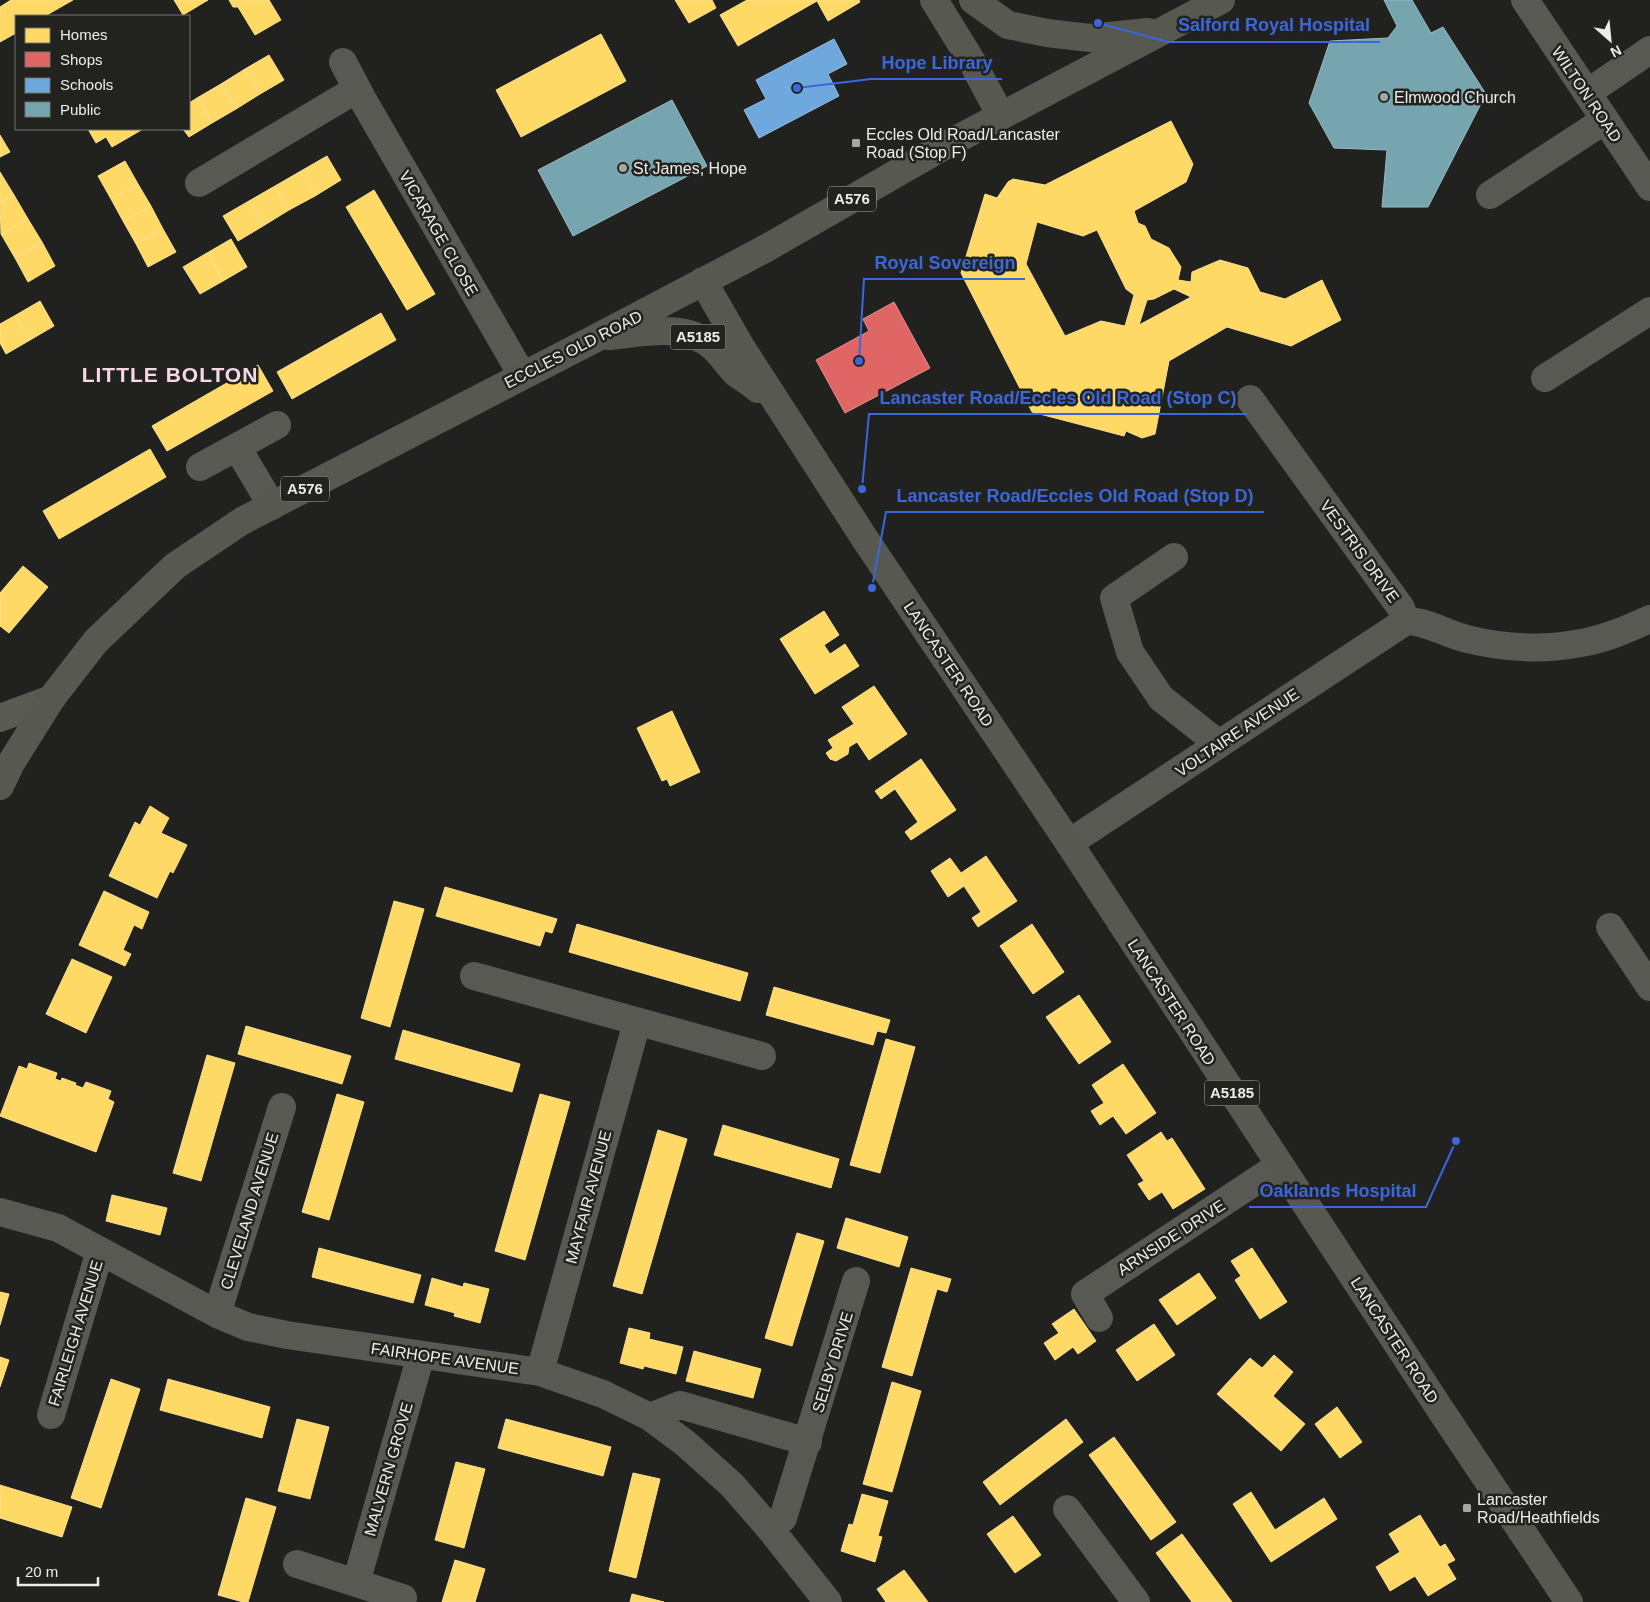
<svg xmlns="http://www.w3.org/2000/svg" width="1650" height="1602" font-family="Helvetica,sans-serif">
<rect width="100%" height="100%" fill="#212220"/>
<path fill="#ffd966" stroke="#f9df8e" fill-rule="evenodd" d="M11 0H73L45 16H16V33L0 42V7Z
M174 0H208L183 15Z
M229 0H269L281 20 255 35 238 7H233Z
M675 0H712L716 8 689 23Z
M747 0H859L860 2 828 21 817 1 738 46 720 15Z
M601 34 626 81 521 137 496 90Z
M269 55 284 80 260 94 245 69Z
M245 69 260 94 236 109 221 84Z
M221 84 236 109 212 123 197 98Z
M197 98 212 123 189 137 183 129H189V103Z
M1171 121 1193 164 1186 182 1134 211 1138 223 1145 226 1151 239 1169 248 1181 267 1178 280 1191 282 1192 272 1220 260 1248 268 1260 292 1285 299 1322 280 1341 320 1291 346 1227 327 1169 361 1155 434 1142 438 1126 431 1124 436 1032 412 961 273 985 194 997 198 1008 182 1013 179 1045 185ZM1037 222 1083 236 1097 230 1126 289 1134 295 1125 326 1101 321 1065 336 1026 264ZM1174 289 1191 297 1139 325 1147 300 1154 299Z
M88 129H143L112 147 106 137 96 143Z
M0 135 10 152 0 157Z
M327 156 341 180 315 196 301 171Z
M125 161 138 184 111 199 98 176Z
M301 171 315 196 289 210 275 186Z
M0 172 14 195 0 203Z
M138 184 151 206 123 221 111 199Z
M275 186 289 210 263 226 249 201Z
M374 190 435 294 407 310 346 207Z
M14 195 28 219 1 234 0 203Z
M249 201 263 226 238 241 223 216Z
M151 206 163 229 136 244 123 221Z
M28 219 42 242 15 258 1 234Z
M163 229 176 252 148 267 136 244Z
M231 239 247 267 223 281 207 253Z
M42 242 55 266 28 282 15 258Z
M207 253 223 281 200 294 183 267Z
M40 301 54 326 30 340 16 315Z
M381 313 396 340 292 399 277 372Z
M16 315 30 340 6 354 0 343V324Z
M258 365 273 391 167 451 152 426Z
M150 449 166 477 59 539 43 511Z
M23 566 48 587 9 633 0 626V593Z
M824 611 839 635 824 645 830 654 845 644 859 666 815 694 780 639Z
M874 686 907 734 869 760 857 742 849 747 848 754 836 761 830 759 826 753 833 748 828 740 854 724 842 707Z
M672 711 700 772 670 786 667 779 662 781 637 728Z
M921 759 956 810 911 840 905 832 918 822 895 789 881 799 875 791Z
M150 806 169 818 161 833 187 845 173 873 170 871 157 898 109 876 135 822 140 825Z
M986 856 1017 901 978 927 972 918 981 912 964 886 948 897 931 871 950 858 961 873Z
M445 887 557 919 552 933 545 931 540 946 436 916Z
M104 891 149 912 142 929 134 925 123 950 131 954 125 966 79 945Z
M394 901 424 909 390 1027 361 1018Z
M577 924 748 973 740 1001 569 952Z
M1032 924 1064 972 1033 994 1000 946Z
M72 959 112 977 86 1033 46 1014Z
M774 987 890 1020 886 1033 877 1031 873 1045 766 1015Z
M1079 995 1111 1042 1079 1064 1046 1017Z
M246 1026 351 1056 342 1084 238 1054Z
M403 1030 520 1064 512 1092 395 1059Z
M886 1039 915 1047 880 1173 850 1165Z
M207 1055 235 1063 201 1181 173 1173Z
M29 1063 57 1073 55 1079 61 1081 62 1078 76 1083 75 1085 83 1088 86 1082 111 1091 108 1099 114 1102 96 1152 0 1116 19 1066 27 1069Z
M1123 1064 1156 1113 1126 1134 1113 1116 1100 1125 1091 1111 1104 1103 1092 1085Z
M337 1094 364 1102 329 1220 302 1212Z
M540 1094 570 1102 525 1260 495 1251Z
M723 1125 839 1159 831 1188 714 1155Z
M658 1130 687 1139 642 1294 613 1286Z
M1161 1132 1167 1141 1172 1138 1205 1189 1173 1209 1162 1192 1149 1200 1138 1184 1144 1181 1127 1155Z
M112 1195 167 1208 160 1235 106 1221Z
M846 1218 908 1237 899 1267 837 1248Z
M797 1233 824 1241 792 1346 765 1338Z
M319 1248 421 1275 413 1303 312 1277Z
M1252 1248 1287 1302 1260 1319 1235 1280 1241 1276 1231 1261Z
M911 1268 951 1279 947 1292 937 1289 912 1376 882 1367Z
M1199 1273 1216 1298 1177 1325 1159 1300Z
M432 1278 463 1287 464 1283 489 1289 480 1323 454 1316 455 1313 425 1305Z
M0 1292 9 1294 0 1325Z
M1074 1309 1096 1341 1078 1354 1073 1347 1055 1360 1044 1343 1059 1333 1052 1324Z
M1154 1324 1175 1355 1137 1381 1116 1350Z
M629 1328 650 1333 649 1339 683 1347 676 1374 644 1366 643 1369 620 1363Z
M694 1351 761 1369 753 1398 686 1381Z
M1274 1355 1293 1372 1273 1396 1305 1424 1281 1451 1217 1394 1250 1358 1262 1368Z
M0 1357 9 1360 0 1387Z
M111 1379 140 1389 101 1508 71 1498Z
M168 1379 270 1407 262 1438 160 1410Z
M892 1382 921 1391 892 1492 863 1484Z
M1337 1407 1362 1442 1340 1458 1315 1424Z
M297 1419 329 1427 310 1499 278 1491Z
M506 1419 611 1447 603 1476 498 1448Z
M1066 1419 1083 1442 1000 1505 983 1482Z
M1114 1437 1176 1522 1151 1540 1089 1455Z
M456 1462 485 1469 464 1548 435 1540Z
M633 1473 660 1479 636 1578 609 1571Z
M0 1485 72 1507 62 1537 0 1518Z
M1251 1492 1275 1530 1324 1498 1337 1519 1271 1562 1233 1504Z
M862 1494 888 1501 878 1536 882 1537 875 1562 841 1551 849 1524 853 1525Z
M246 1498 276 1507 248 1602H243L218 1595Z
M1420 1515 1440 1547 1445 1544 1455 1560 1447 1564 1456 1579 1428 1596 1415 1576 1390 1591 1376 1567 1400 1552 1389 1534Z
M1013 1516 1041 1555 1015 1573 987 1534Z
M1182 1534 1232 1602H1192L1156 1553Z
M455 1560 485 1569 475 1602H442Z
M904 1570 928 1602H886L877 1589Z
M632 1594 664 1602H630Z"/>
<path fill="#e06666" stroke="#e48e8e" d="M894 302 930 368 845 413 816 360 869 331 863 319Z"/>
<path fill="#6fa8dc" stroke="#94bde0" d="M834 39 847 64 828 74 839 96 759 138 744 110 766 99 756 80Z"/>
<path fill="#76a5af" stroke="#99bbc1" d="M1384 0H1412L1431 33 1443 27 1486 94 1428 207H1382L1387 150 1334 148 1309 103 1330 41 1388 38 1397 26Z
M672 100 707 166 573 236 538 170Z"/>
<g fill="none" stroke-linecap="round" stroke-linejoin="round">
<path stroke="#575952" stroke-width="28" d="M1525 0 1650 187
M343 62 363 100 522 375
M1587 93 1650 50
M199 183 357 89
M1490 195 1605 120
M1545 378 1650 311
M1250 399 1401 608 1406 621C1427 621 1446 634 1467 639 1504 648 1545 650 1581 643 1605 639 1628 629 1650 619
M237 447 272 506
M200 467 277 425
M1174 557 1114 598 1130 652 1161 698 1219 744
M1069 843 1406 621
M1610 927 1650 987
M474 976 762 1056
M0 1212 58 1228 217 1314 248 1327 287 1335 540 1372 603 1394 650 1417 685 1443 732 1485 771 1530 828 1602
M217 1314 282 1107
M1099 1318 1085 1294 1280 1165
M540 1372 637 1022
M51 1415 100 1251
M650 1417 680 1405 808 1442
M1067 1509 1136 1602
M771 1530 783 1518 856 1281
M297 1564 403 1598
M356 1583 421 1355"/>
<path stroke="#595b52" stroke-width="28" d="M0 718 51 699"/>
<path stroke="#575950" stroke-width="28" d="M934 0 971 60 1001 116
M973 0 1008 25 1047 33 1090 38 1148 32
M703 281 741 347 865 539 1069 843 1442 1412 1569 1602
M609 336C643 333 685 322 713 347 722 355 728 365 736 373 743 378 751 383 758 389
M0 786 11 763 51 699 96 641 175 566 242 521 598 337 763 250 944 146 1221 0"/>
</g>
<g fill="#a5a6a3" stroke="#22231f" stroke-width="2">
<circle cx="1384" cy="97" r="5"/>
<rect x="851" y="138" width="10" height="10" rx="2.5"/>
<circle cx="623" cy="168" r="5"/>
<rect x="1462" y="1503" width="10" height="10" rx="2.5"/>
</g>
<g text-anchor="middle" stroke-width="5" stroke-linejoin="round" paint-order="stroke">
<g fill="#22231f" stroke="#afb0ad" stroke-width="1">
<rect x="828" y="186.5" width="48" height="25" rx="4"/>
<rect x="670.5" y="324.5" width="55" height="25" rx="4"/>
<rect x="281" y="476.5" width="48" height="25" rx="4"/>
<rect x="1204.5" y="1080.5" width="55" height="25" rx="4"/>
</g>
<g font-size="15" font-weight="bold" fill="#ecedea">
<text x="852" y="204">A576</text>
<text x="698" y="342">A5185</text>
<text x="305" y="494">A576</text>
<text x="1232" y="1098">A5185</text>
</g>
<g font-size="16" fill="#ecedea" stroke="#22231f">
<text transform="translate(1587 94) rotate(56)" y="6">WILTON ROAD</text>
<text transform="translate(439 233) rotate(60)" y="6">VICARAGE CLOSE</text>
<text transform="translate(573 349) rotate(-27)" y="6">ECCLES OLD ROAD</text>
<text transform="translate(1360 551) rotate(54)" y="6">VESTRIS DRIVE</text>
<text transform="translate(949 664) rotate(56)" y="6">LANCASTER ROAD</text>
<text transform="translate(1237 732) rotate(-34)" y="6">VOLTAIRE AVENUE</text>
<text transform="translate(1172 1002) rotate(57)" y="6">LANCASTER ROAD</text>
<text transform="translate(588 1197) rotate(-75)" y="6">MAYFAIR AVENUE</text>
<text transform="translate(249 1211) rotate(-73)" y="6">CLEVELAND AVENUE</text>
<text transform="translate(1171 1237) rotate(-33)" y="6">ARNSIDE DRIVE</text>
<text transform="translate(75 1333) rotate(-73)" y="6">FAIRLEIGH AVENUE</text>
<text transform="translate(1395 1340) rotate(57)" y="6">LANCASTER ROAD</text>
<text transform="translate(445 1358) rotate(8)" y="6">FAIRHOPE AVENUE</text>
<text transform="translate(832 1362) rotate(-73)" y="6">SELBY DRIVE</text>
<text transform="translate(388 1469) rotate(-74)" y="6">MALVERN GROVE</text>
</g>
<g font-size="16" fill="#ecedea" stroke="#22231f" text-anchor="start">
<text x="1394" y="103">Elmwood Church</text>
<text x="866" y="140">Eccles Old Road/Lancaster<tspan x="866" dy="18">Road (Stop F)</tspan></text>
<text x="633" y="174">St James, Hope</text>
<text x="1477" y="1505">Lancaster<tspan x="1477" dy="18">Road/Heathfields</tspan></text>
</g>
<g font-size="21" font-weight="bold" letter-spacing="1" fill="#f6d7e6" stroke="#22231f">
<text x="170" y="382">LITTLE BOLTON</text>
</g>
</g>
<path fill="none" stroke="#3c66db" stroke-width="2" d="M1098 23L1168 42H1380M797 88L871 79H1002M859 361L864 279H1025M862 489L869 414H1247M872 588L886 512H1264M1456 1141L1426 1207H1249"/>
<g fill="#3c66db" stroke="#22231f" stroke-width="2">
<circle cx="1098" cy="23" r="5"/>
<circle cx="797" cy="88" r="5"/>
<circle cx="859" cy="361" r="5"/>
<circle cx="862" cy="489" r="5"/>
<circle cx="872" cy="588" r="5"/>
<circle cx="1456" cy="1141" r="5"/>
</g>
<g font-size="18" text-anchor="middle" font-weight="bold" fill="#3c66db" stroke="#22231f" stroke-width="5" stroke-linejoin="round" paint-order="stroke">
<text x="1274" y="31">Salford Royal Hospital</text>
<text x="937" y="69">Hope Library</text>
<text x="945" y="269">Royal Sovereign</text>
<text x="1058" y="404">Lancaster Road/Eccles Old Road (Stop C)</text>
<text x="1075" y="502">Lancaster Road/Eccles Old Road (Stop D)</text>
<text x="1338" y="1197">Oaklands Hospital</text>
</g>
<rect x="15" y="15" width="175" height="115" fill="#22231f" stroke="#737470"/>
<rect x="25" y="28" width="25" height="15" fill="#ffd966" stroke="#737470"/>
<text x="60" y="40" font-size="15" fill="#ecedea">Homes</text>
<rect x="25" y="52" width="25" height="15" fill="#e06666" stroke="#737470"/>
<text x="60" y="65" font-size="15" fill="#ecedea">Shops</text>
<rect x="25" y="78" width="25" height="15" fill="#6fa8dc" stroke="#737470"/>
<text x="60" y="90" font-size="15" fill="#ecedea">Schools</text>
<rect x="25" y="102" width="25" height="15" fill="#76a5af" stroke="#737470"/>
<text x="60" y="115" font-size="15" fill="#ecedea">Public</text>
<g transform="translate(1610 40) rotate(153)" stroke="#22231f" stroke-width="4" paint-order="stroke">
<path d="M0-4L9 19L0 12L-9 19Z" fill="#ecedea"/>
<text y="-8" font-size="14" font-weight="bold" text-anchor="middle" fill="#ecedea">N</text>
</g>
<path d="M18 1577v8h80v-8" fill="none" stroke="#ecedea" stroke-width="2.5"/>
<text x="25" y="1577" font-size="15" fill="#ecedea" stroke="#22231f" stroke-width="4" paint-order="stroke">20 m</text>
</svg>
